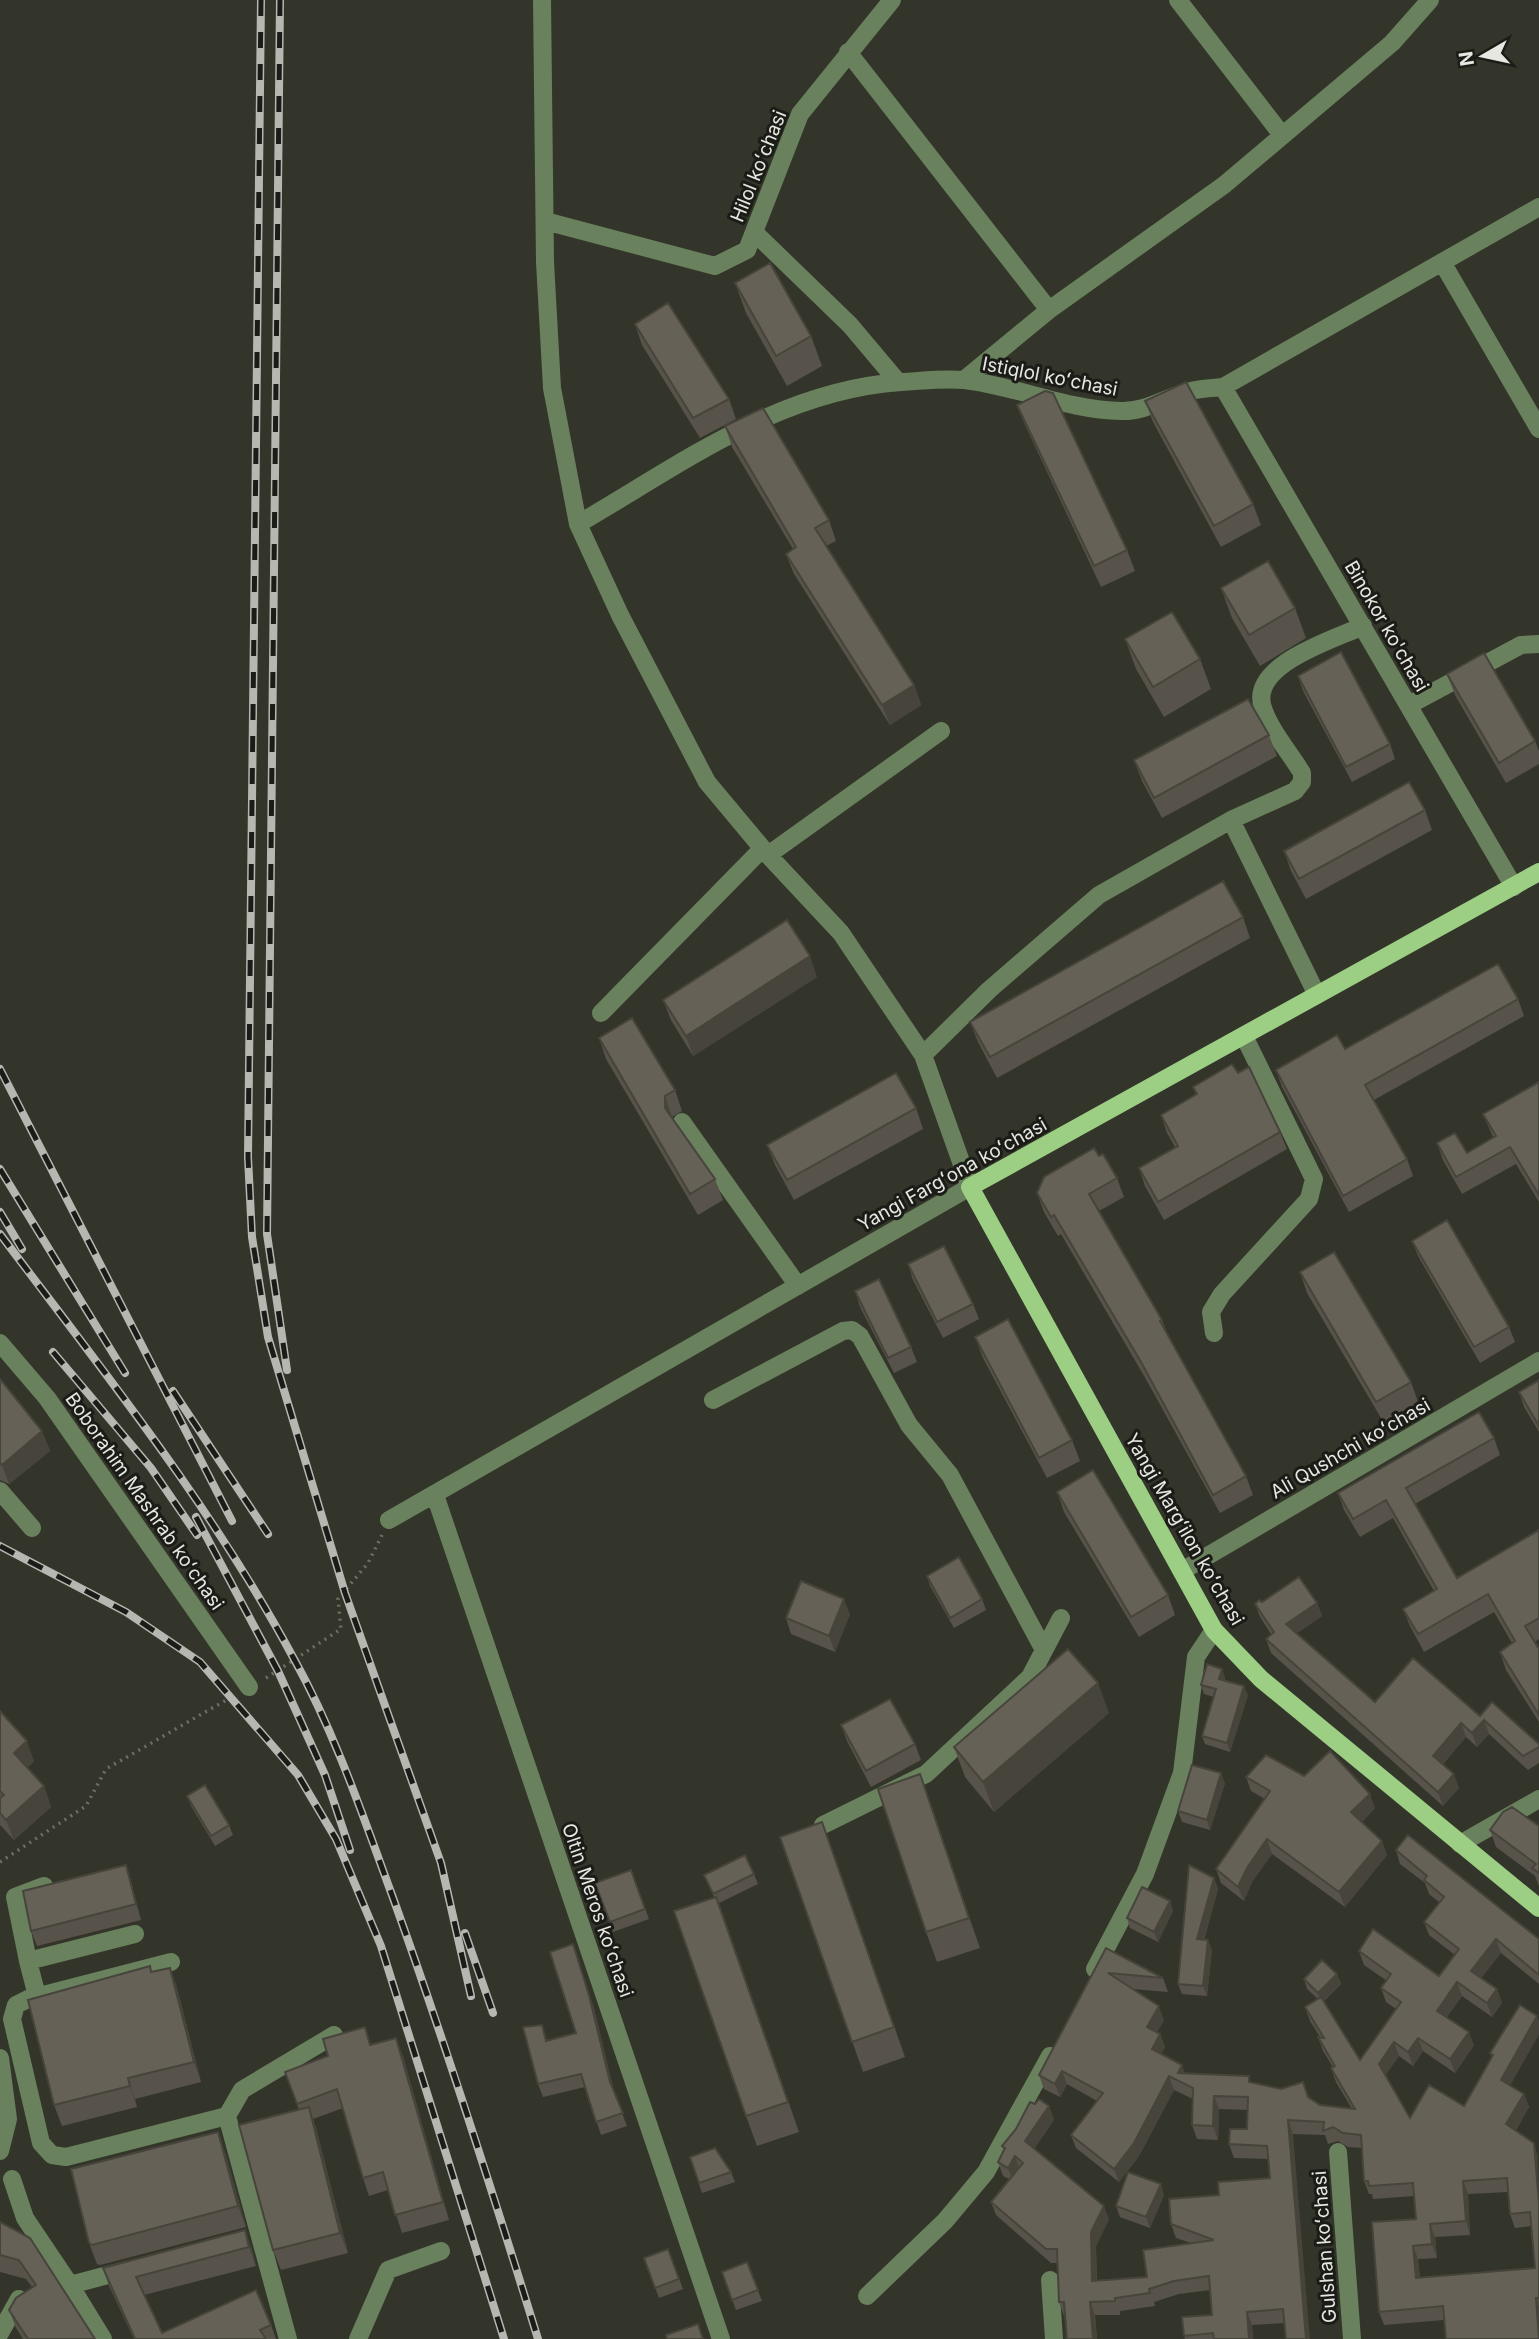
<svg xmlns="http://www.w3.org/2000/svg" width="1539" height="2339" font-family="Inter,sans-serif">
<rect width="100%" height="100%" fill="#33352a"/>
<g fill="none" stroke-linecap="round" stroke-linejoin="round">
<path stroke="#6e6f66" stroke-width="3.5" stroke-dasharray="2 5" stroke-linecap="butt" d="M266 1678 341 1629 338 1599 368 1563 382 1535
M0 1862 86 1806 106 1769 235 1695"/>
<path stroke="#69815d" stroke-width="18" d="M1178 0 1282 135
M848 52 1049 310
M545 221 715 266 747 250 800 114 892 0
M754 232 850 325 898 382
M1442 262 1539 429
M964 380 1049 310 1224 185 1392 43 1430 0
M1223 387 1514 887
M578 524C680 465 779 390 901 382 921 381 944 378 964 380 1017 386 1067 410 1121 411 1147 412 1167 396 1191 391 1202 388 1213 388 1223 387L1539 207
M1409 705 1521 645 1539 644
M1231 820 1317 995
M768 855 941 731
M601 1013 762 849
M923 1055 989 990 1099 895 1231 820 1295 791 1302 782V773C1290 753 1270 730 1263 708 1248 665 1333 640 1363 626
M682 1122 798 1286
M1214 1333 1211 1312 1222 1294 1309 1199 1314 1179 1244 1036
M0 1343 47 1398 249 1687
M713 1400 843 1331 852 1330 860 1336 909 1425 950 1475 1044 1650
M0 1491 32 1528
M435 1495 721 2339
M389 1520 970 1187 923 1055 841 933 768 855 707 782 620 615 578 524 552 388 545 262 542 0
M1182 1571 1539 1361
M823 1825 926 1774 1030 1677 1061 1618
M1460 1844 1539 1799
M28 1961 15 1897 44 1886
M171 1962 28 1999 16 2005 12 2019 41 2143 52 2155 66 2157 227 2116 288 2339
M1095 1969 1145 1874 1182 1773 1196 1657 1214 1630
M37 1996 28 1961 135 1934
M0 2058 8 2119 0 2151
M227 2116 242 2090 334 2035
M1338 2152 1352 2339
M12 2179 25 2218 70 2285
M1050 2280 1054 2339
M867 2296 945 2221 986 2172 1050 2056
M0 2333 19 2299
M103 2339 70 2285 127 2270
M358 2339 388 2270 441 2251"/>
<path stroke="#9cce83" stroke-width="18" d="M1539 872 970 1187 1214 1630 1261 1679 1539 1908"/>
<g stroke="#b6b7b0" stroke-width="8">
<path id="rail" d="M261 0 248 1157 252 1237 268 1337 345 1593 441 1863 471 1996
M280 0 267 1234 287 1370
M0 1069 232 1521
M0 1169 125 1373
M0 1212 22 1249
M0 1234C103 1371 213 1508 294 1659 335 1733 363 1816 392 1895 445 2042 492 2190 538 2339
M53 1352 151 1468 197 1535
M173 1391 268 1534
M196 1517 278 1671 325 1775 350 1850
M0 1546 126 1612 200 1662 298 1775 336 1839 381 1946 504 2339
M465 1933 493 2013"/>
</g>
<use href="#rail" stroke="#1b1c17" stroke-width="5" stroke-dasharray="16" stroke-linecap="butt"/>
</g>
<path fill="#57534a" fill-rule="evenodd" d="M735 283 811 336 822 366 787 386 746 313Z
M635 324 729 399 736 419 700 438 642 345Z
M1145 401 1253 504 1261 525 1221 547 1153 422Z
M1017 405 1127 550 1135 571 1101 587 1025 425Z
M725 426 829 520 836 541 826 546 914 685 921 705 890 725 794 574 786 554 793 549 732 447Z
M1221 588 1295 608 1306 638 1260 666 1232 618Z
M1125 639 1200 659 1211 689 1164 717 1136 669Z
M1447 674 1535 741 1539 751V764L1506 783 1455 695Z
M1298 676 1390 744 1395 759 1352 782 1303 691Z
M1269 735 1277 756 1162 818 1142 781 1134 760Z
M1425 810 1432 830 1306 899 1291 871 1284 851Z
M1243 917 1250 938 997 1078 978 1042 970 1022Z
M817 977 693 1056 671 1020 663 1000Z
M1518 999 1524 1016 1374 1100 1407 1159 1413 1176 1349 1212 1282 1087 1276 1070Z
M599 1038 675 1090 682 1111 672 1117V1118L715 1179 723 1200 698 1215 606 1059Z
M1238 1073 1280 1132 1287 1149 1164 1220 1145 1186 1139 1168 1175 1147 1167 1133 1161 1115 1196 1095 1193 1087Z
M1539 1082V1202L1516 1164 1462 1194 1443 1160 1437 1143 1467 1153 1493 1137 1483 1114Z
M916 1108 923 1129 794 1200 775 1165 767 1145Z
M1099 1156 1117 1178 1124 1197 1099 1211 1162 1320 1169 1338 1246 1476 1253 1495 1220 1513 1147 1381 1061 1234 1058 1236 1044 1212 1037 1193Z
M1412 1241 1509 1327 1515 1342 1480 1363 1418 1256Z
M908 1264 973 1304 979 1319 943 1338 913 1280Z
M1300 1272 1411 1382 1418 1402 1384 1423 1307 1293Z
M855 1291 911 1347 917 1362 894 1373 860 1307Z
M975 1337 1072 1440 1080 1461 1047 1478 983 1358Z
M0 1379 42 1431 50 1451 9 1484 0 1480Z
M1539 1380V1432L1524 1407 1519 1392Z
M1494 1438 1500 1455 1415 1504 1457 1578 1539 1530V1639L1535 1642 1539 1649V1722L1506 1670 1500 1652 1512 1643 1494 1612 1424 1652 1410 1626 1403 1609 1434 1591 1393 1518 1360 1537 1344 1510 1338 1493Z
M1057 1492 1168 1595 1175 1615 1139 1637 1064 1512Z
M927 1576 982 1599 986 1610 954 1628 930 1586Z
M1262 1602 1317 1603 1322 1616 1297 1633 1375 1702 1480 1716 1539 1744V1763L1528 1770 1489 1734 1477 1747 1466 1737 1443 1764 1459 1788 1443 1806 1271 1653 1266 1639 1271 1634 1260 1617 1255 1604Z
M850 1614 835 1652 791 1634 786 1618Z
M1225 1677V1680L1248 1695 1230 1752 1205 1744 1202 1736 1214 1697 1204 1694 1201 1685Z
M0 1711 34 1761 27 1768 44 1786 51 1807 14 1840 0 1825Z
M1109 1713 994 1812 965 1777 954 1747Z
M841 1725 915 1744 921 1760 871 1787 847 1741Z
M920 1774 980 1948 937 1962 926 1932Z
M1304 1776 1375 1808 1362 1822 1387 1855 1345 1907 1272 1854 1252 1882 1244 1901 1221 1883 1216 1869 1265 1799 1251 1791 1246 1777Z
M1225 1783 1210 1830 1182 1822 1178 1811Z
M187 1796 229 1825 233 1835 215 1846 191 1806Z
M822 1822 905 2057 863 2072 780 1837Z
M1539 1826V1886L1535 1876 1496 1847 1490 1830Z
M1396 1850 1539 1939V1984L1501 1953 1481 1978 1497 1989 1502 2003 1492 2017 1462 1996 1447 2017 1474 2045 1455 2073 1423 2051 1413 2066 1399 2056 1385 2075 1410 2118 1464 2106 1492 2058 1490 2053 1537 2016 1539 2022V2034L1510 2085 1524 2094 1529 2107 1516 2130 1538 2156 1539 2339 1444 2320 1384 2325 1379 2312 1416 2219 1414 2196 1373 2199 1372 2194H1369L1364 2181 1362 2148 1348 2147 1338 2141 1328 2144 1325 2135 1293 2134 1285 2323 1252 2325 1253 2339H1185L1184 2336 1212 2315 1210 2290 1179 2294 1154 2302 1155 2306 1120 2311V2315H1095L1097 2339H1067L1065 2316H1064L1059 2302 1058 2263H1051L996 2215 991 2202 1009 2179 1003 2176 998 2162 1004 2151 1002 2146 1035 2104 1049 2106 1054 2120 1034 2149 1109 2219 1096 2246 1097 2281 1147 2277 1191 2243 1176 2238 1171 2224 1219 2195 1270 2178 1268 2159 1234 2158 1229 2144 1247 2129 1248 2110 1219 2109 1218 2140 1197 2139 1192 2125 1193 2099 1174 2090 1139 2156 1119 2182 1076 2148 1071 2135 1097 2101 1067 2084 1060 2097 1044 2089 1039 2075 1106 1948 1163 1978 1168 1992 1132 1989 1164 2020 1157 2032 1160 2034 1165 2047 1161 2054 1185 2073 1252 2083 1309 2097 1320 2105 1352 2109 1336 2082 1331 2068 1333 2067 1323 2051 1318 2037H1320L1310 2021 1305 2007 1318 1999 1307 1989 1304 1979 1337 1974 1341 1984 1324 2001 1360 2060 1396 2009 1386 2002 1381 1988 1387 1981 1364 1965 1359 1951 1439 1976 1455 1955 1429 1935 1424 1922 1439 1902 1429 1894 1425 1883 1400 1864ZM1509 2192 1510 2214 1515 2228 1531 2226 1535 2268 1420 2278 1418 2259 1437 2258 1435 2237 1470 2235 1468 2194Z
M126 1865 131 1881 141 1920 37 1946 31 1931Z
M631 1870 649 1919 613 1932 595 1883Z
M754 1874 758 1884 719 1903 799 2132 757 2146 746 2116 714 1897 704 1875Z
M1214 1878 1218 1889 1204 1940 1212 1950 1207 1996 1182 1994 1178 1984Z
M1170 1901 1173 1911 1158 1942 1130 1928 1127 1918Z
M577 1957 594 2008 614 2092 627 2126 601 2135 585 2087 543 2097 538 2084 547 2040 576 2033Z
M170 1968 177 1988 201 2082 135 2099 137 2107 62 2126 54 2105 152 1972Z
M365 2027 371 2045 403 2056 449 2220 402 2233 388 2190 369 2196 363 2178 343 2108 313 2119 316 2128 348 2253 281 2270 273 2250 299 2110 285 2072 328 2056Z
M225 2152 246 2227 100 2265 97 2264 89 2243Z
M690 2157 731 2172 735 2182 702 2193Z
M1164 2195 1150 2228 1120 2217 1116 2206Z
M0 2222 95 2339H23L16 2328 9 2310 32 2287 26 2279 0 2272Z
M245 2230 256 2266 144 2295 162 2333 271 2325 276 2339H134L109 2286 103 2268Z
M668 2249 683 2289 659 2298 644 2258Z
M747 2262 762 2301 736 2310 722 2272Z"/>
<path fill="#47443c" d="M914 685 921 705 890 725 882 705Z
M810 956 817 977 693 1056 686 1036Z
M665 1096 672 1117 673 1129 665 1108Z
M42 1431 50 1451 9 1484 2 1465Z
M844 1599 850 1614 835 1652 829 1636Z
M1317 1603 1322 1616 1291 1637 1286 1624Z
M1222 1669 1225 1677 1223 1687 1219 1679Z
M1098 1683 1109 1713 994 1812 983 1782Z
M1244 1686 1248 1695 1230 1752 1227 1743Z
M1484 1720 1489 1734 1477 1747 1472 1733Z
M1461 1723 1466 1737 1438 1769 1433 1756Z
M27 1741 34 1761 21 1773 14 1753Z
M1221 1773 1225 1783 1210 1830 1207 1820Z
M920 1774 931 1804 980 1948 969 1918Z
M1454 1774 1459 1788 1443 1806 1438 1792Z
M44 1786 51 1807 14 1840 6 1820Z
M1370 1794 1375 1808 1357 1827 1351 1812Z
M1267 1839 1272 1854 1252 1882 1244 1901 1238 1887 1247 1868Z
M1382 1841 1387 1855 1345 1907 1339 1892Z
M126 1865 131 1881 141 1920 136 1904Z
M1214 1878 1218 1889 1201 1949 1197 1939Z
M1170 1901 1173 1911 1158 1942 1154 1932Z
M1496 1939 1501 1953 1476 1984 1471 1971Z
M1208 1940 1212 1950 1207 1996 1203 1986Z
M577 1957 594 2008 615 2095 610 2082Z
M170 1968 177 1988 201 2082 194 2062Z
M1337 1974 1341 1984 1322 2003 1318 1993Z
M1457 1982 1462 1996 1442 2024 1437 2011Z
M1497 1989 1502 2003 1492 2017 1487 2003Z
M1159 2006 1164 2020 1152 2040 1147 2027Z
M1537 2016 1539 2022V2034L1506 2093 1501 2080Z
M1469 2032 1474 2045 1455 2073 1450 2059Z
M1160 2034 1165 2047 1157 2063 1152 2049Z
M396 2038 403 2056 449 2220 443 2202Z
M1418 2038 1423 2051 1413 2066 1408 2052Z
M1394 2042 1399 2056 1384 2078 1379 2064Z
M1182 2065 1187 2079 1178 2073Z
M1062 2071 1067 2084 1060 2097 1055 2084Z
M1169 2076 1174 2090 1139 2156 1119 2182 1114 2169Z
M128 2078 135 2099 137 2107 130 2086Z
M1524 2094 1529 2107 1511 2137 1506 2124Z
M1214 2096 1219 2109 1218 2140 1213 2126Z
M1049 2106 1054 2120 1030 2155 1025 2141Z
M309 2107 316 2128 348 2253 340 2233Z
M1288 2120 1293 2134 1310 2339H1306Z
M218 2132 225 2152 246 2227 238 2206Z
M1534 2143 1538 2156 1539 2206Z
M1015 2156 1020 2170 1013 2181 1008 2168Z
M1463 2181 1468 2194 1470 2235 1466 2221Z
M1161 2184 1164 2195 1150 2228 1146 2217Z
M1104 2206 1109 2219 1096 2246 1097 2295 1092 2281 1091 2232Z
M1430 2224 1435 2237 1437 2258 1432 2244Z
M245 2230 252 2249 256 2266 249 2247Z
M1413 2246 1418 2259 1421 2292 1416 2278Z
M1536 2298 1539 2307V2335Z
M1090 2302 1095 2315 1097 2339H1093Z
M1247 2312 1252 2325 1253 2339H1249Z"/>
<path fill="#656156" stroke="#47443c" stroke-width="2" fill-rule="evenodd" d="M770 263 811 336 776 356 735 283Z
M668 303 729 399 693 418 635 324Z
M1186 382 1253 504 1214 526 1145 401Z
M1045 391 1053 393 1127 550 1094 566 1017 405Z
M763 408 829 520 815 528 914 685 882 705 786 554 796 547 725 426Z
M1268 561 1295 608 1249 635 1221 588Z
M1172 612 1200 659 1153 687 1125 639Z
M1341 652 1390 744 1346 767 1298 676Z
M1484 653 1535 741 1499 763 1447 674Z
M1248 699 1269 735 1154 798 1134 760Z
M1409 782 1425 810 1299 879 1284 851Z
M1223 881 1243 917 990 1057 970 1022Z
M787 920 810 956 686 1036 663 1000Z
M1498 964 1518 999 1365 1085 1407 1159 1343 1196 1276 1070 1337 1035 1345 1049Z
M632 1018 675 1090 665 1096V1108L715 1179 690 1194 599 1038Z
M1232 1064 1238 1073 1249 1067 1280 1132 1158 1202 1139 1168 1178 1146 1161 1115 1197 1094 1193 1087Z
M896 1073 916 1108 787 1180 767 1145Z
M1539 1082V1195L1510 1147 1456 1177 1437 1143 1455 1133 1467 1153 1496 1136 1483 1114Z
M1094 1148 1099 1156 1103 1154 1117 1178 1089 1194 1162 1320 1160 1321 1246 1476 1213 1495 1141 1362 1054 1215 1051 1217 1037 1193 1044 1177Z
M1447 1220 1509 1327 1474 1347 1412 1241Z
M944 1246 973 1304 937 1322 908 1264Z
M1334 1252 1411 1382 1376 1402 1300 1272Z
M879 1279 911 1347 888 1358 855 1291Z
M1008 1319 1072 1440 1039 1458 975 1337Z
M0 1379 42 1431 2 1465 0 1463Z
M1539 1380V1426L1519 1392Z
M1479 1412 1494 1438 1406 1488 1457 1578 1539 1530V1618L1525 1626 1539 1649V1715L1500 1652 1515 1641 1488 1594 1418 1634 1403 1609 1437 1589 1386 1500 1353 1519 1338 1493Z
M1093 1470 1168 1595 1131 1617 1057 1492Z
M959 1557 982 1599 950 1618 927 1576Z
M1299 1577 1317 1603 1286 1624 1375 1702 1413 1658 1480 1716 1492 1702 1539 1744V1747L1523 1756 1484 1720 1472 1733 1461 1723 1433 1756 1454 1774 1438 1792 1266 1639 1274 1632 1255 1604 1259 1600 1262 1602Z
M801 1581 844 1599 829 1636 786 1618Z
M1068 1649 1098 1683 983 1782 954 1747Z
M1207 1664 1222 1669 1219 1679 1244 1686 1227 1743 1202 1736 1216 1689 1201 1685Z
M890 1699 915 1744 866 1771 841 1725Z
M0 1711 27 1741 14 1753 44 1786 6 1820 0 1813V1798L4 1795 0 1791Z
M1330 1751 1370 1794 1351 1812 1382 1841 1339 1892 1267 1839 1247 1868 1238 1887 1216 1869 1270 1791 1246 1777 1266 1755 1304 1776Z
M1192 1765 1221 1773 1207 1820 1178 1811Z
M920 1774 969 1918 926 1932 878 1789Z
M205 1785 229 1825 211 1836 187 1796Z
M1512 1807 1539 1826V1873L1532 1868 1536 1864 1490 1830 1503 1812Z
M822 1822 894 2027 852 2042 780 1837Z
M1408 1835 1539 1939V1975L1496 1939 1471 1971 1497 1989 1487 2003 1457 1982 1437 2011 1469 2032 1450 2059 1418 2038 1408 2052 1394 2042 1379 2064 1410 2118 1429 2085 1464 2106 1493 2055 1490 2053 1520 2005 1537 2016 1501 2080 1524 2094 1506 2124 1534 2143 1539 2204V2298H1536L1539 2339H1446L1443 2306 1379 2312 1372 2222 1416 2219 1413 2183 1369 2186 1368 2181H1364L1361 2135 1343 2133 1333 2127 1323 2131 1324 2122 1288 2120 1306 2339H1286L1283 2309 1247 2312 1249 2339H1214L1213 2333 1184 2336 1182 2317 1212 2315 1209 2276 1174 2281 1149 2289 1150 2293 1115 2298V2301L1090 2302 1093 2339H1067L1064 2302H1059L1057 2249H1046L991 2202 1023 2163 1015 2156 1008 2168 998 2162 1005 2148 1002 2146 1016 2129 1030 2102 1035 2104 1039 2099 1049 2106 1025 2141 1104 2206 1091 2232 1092 2281 1147 2277 1143 2250 1214 2240 1171 2224 1169 2199 1219 2195 1218 2182 1270 2178 1267 2146 1229 2144 1230 2129H1247L1248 2097 1214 2096 1213 2126 1192 2125 1193 2088 1169 2076 1134 2143 1114 2169 1071 2135 1103 2093 1062 2071 1055 2084 1039 2075 1106 1948 1163 1978 1108 1973 1159 2006 1147 2027 1160 2034 1152 2049 1182 2065 1178 2073 1249 2076V2082L1281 2089 1303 2082 1308 2097 1320 2105 1355 2109 1331 2068 1335 2066 1318 2037 1324 2038 1305 2007 1321 1997 1360 2060 1401 2002 1381 1988 1391 1974 1359 1951 1373 1929 1439 1976 1459 1949 1424 1922 1444 1897 1424 1880 1427 1876 1396 1850ZM1507 2178 1510 2214 1530 2212 1535 2268 1416 2278 1413 2246 1432 2244 1430 2224 1466 2221 1463 2181Z
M745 1855 754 1874 713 1894 704 1875Z
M126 1865 136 1904 31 1931 23 1891Z
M1189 1865 1214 1878 1197 1939 1208 1940 1203 1986 1178 1984Z
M631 1870 645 1909 610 1922 595 1883Z
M1142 1887 1170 1901 1154 1932 1127 1918Z
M716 1897 788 2102 746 2116 674 1911Z
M573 1944 589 1995 610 2082 623 2113 596 2122 581 2074 538 2084 523 2027 542 2025 546 2041 576 2033 550 1952Z
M1322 1960 1337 1974 1318 1993 1304 1979Z
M150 1966 151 1972 170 1968 194 2062 128 2078 130 2086 54 2105 28 2000Z
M365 2027 370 2045 396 2038 443 2202 395 2215 383 2172 363 2178 337 2089 297 2104 285 2072 328 2056 323 2039Z
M309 2107 340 2233 273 2250 239 2125Z
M218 2132 238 2206 92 2245 89 2243 71 2169Z
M715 2148 731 2172 699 2183 690 2157Z
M1128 2172 1161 2184 1146 2217 1116 2206Z
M0 2222 30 2238 95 2339H28L9 2310 16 2298 36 2285 19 2260 0 2255Z
M245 2230 249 2247 136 2277 162 2333 256 2290 271 2325 260 2330 266 2339H135L103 2268Z
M668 2249 679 2279 655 2288 644 2258Z
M747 2262 758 2290 732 2300 722 2272Z
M698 2324 703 2339H667L666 2335Z"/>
<g text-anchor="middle" stroke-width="6" stroke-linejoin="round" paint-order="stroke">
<g font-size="19" fill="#e6e7e1" stroke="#1b1c17">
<text transform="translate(758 166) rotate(-68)" y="7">Hilol koʻchasi</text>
<text transform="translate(1050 376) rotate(11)" y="7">Istiqlol koʻchasi</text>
<text transform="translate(1387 626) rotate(60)" y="7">Binokor ko'chasi</text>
<text transform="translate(952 1174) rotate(-29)" y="7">Yangi Fargʻona koʻchasi</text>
<text transform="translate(1350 1448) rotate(-30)" y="7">Ali Qushchi koʻchasi</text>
<text transform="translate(145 1501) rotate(55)" y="7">Boborahim Mashrab koʻchasi</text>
<text transform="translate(1185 1529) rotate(60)" y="7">Yangi Margʻilon koʻchasi</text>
<text transform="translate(598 1910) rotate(71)" y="7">Oltin Meros koʻchasi</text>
<text transform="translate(1324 2247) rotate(-94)" y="7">Gulshan koʻchasi</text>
</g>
</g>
<g transform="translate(1483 56) rotate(261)" stroke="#1b1c17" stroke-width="5" paint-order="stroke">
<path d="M0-5L12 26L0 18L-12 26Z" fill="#e6e7e1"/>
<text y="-10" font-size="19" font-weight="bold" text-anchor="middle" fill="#e6e7e1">N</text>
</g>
</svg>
